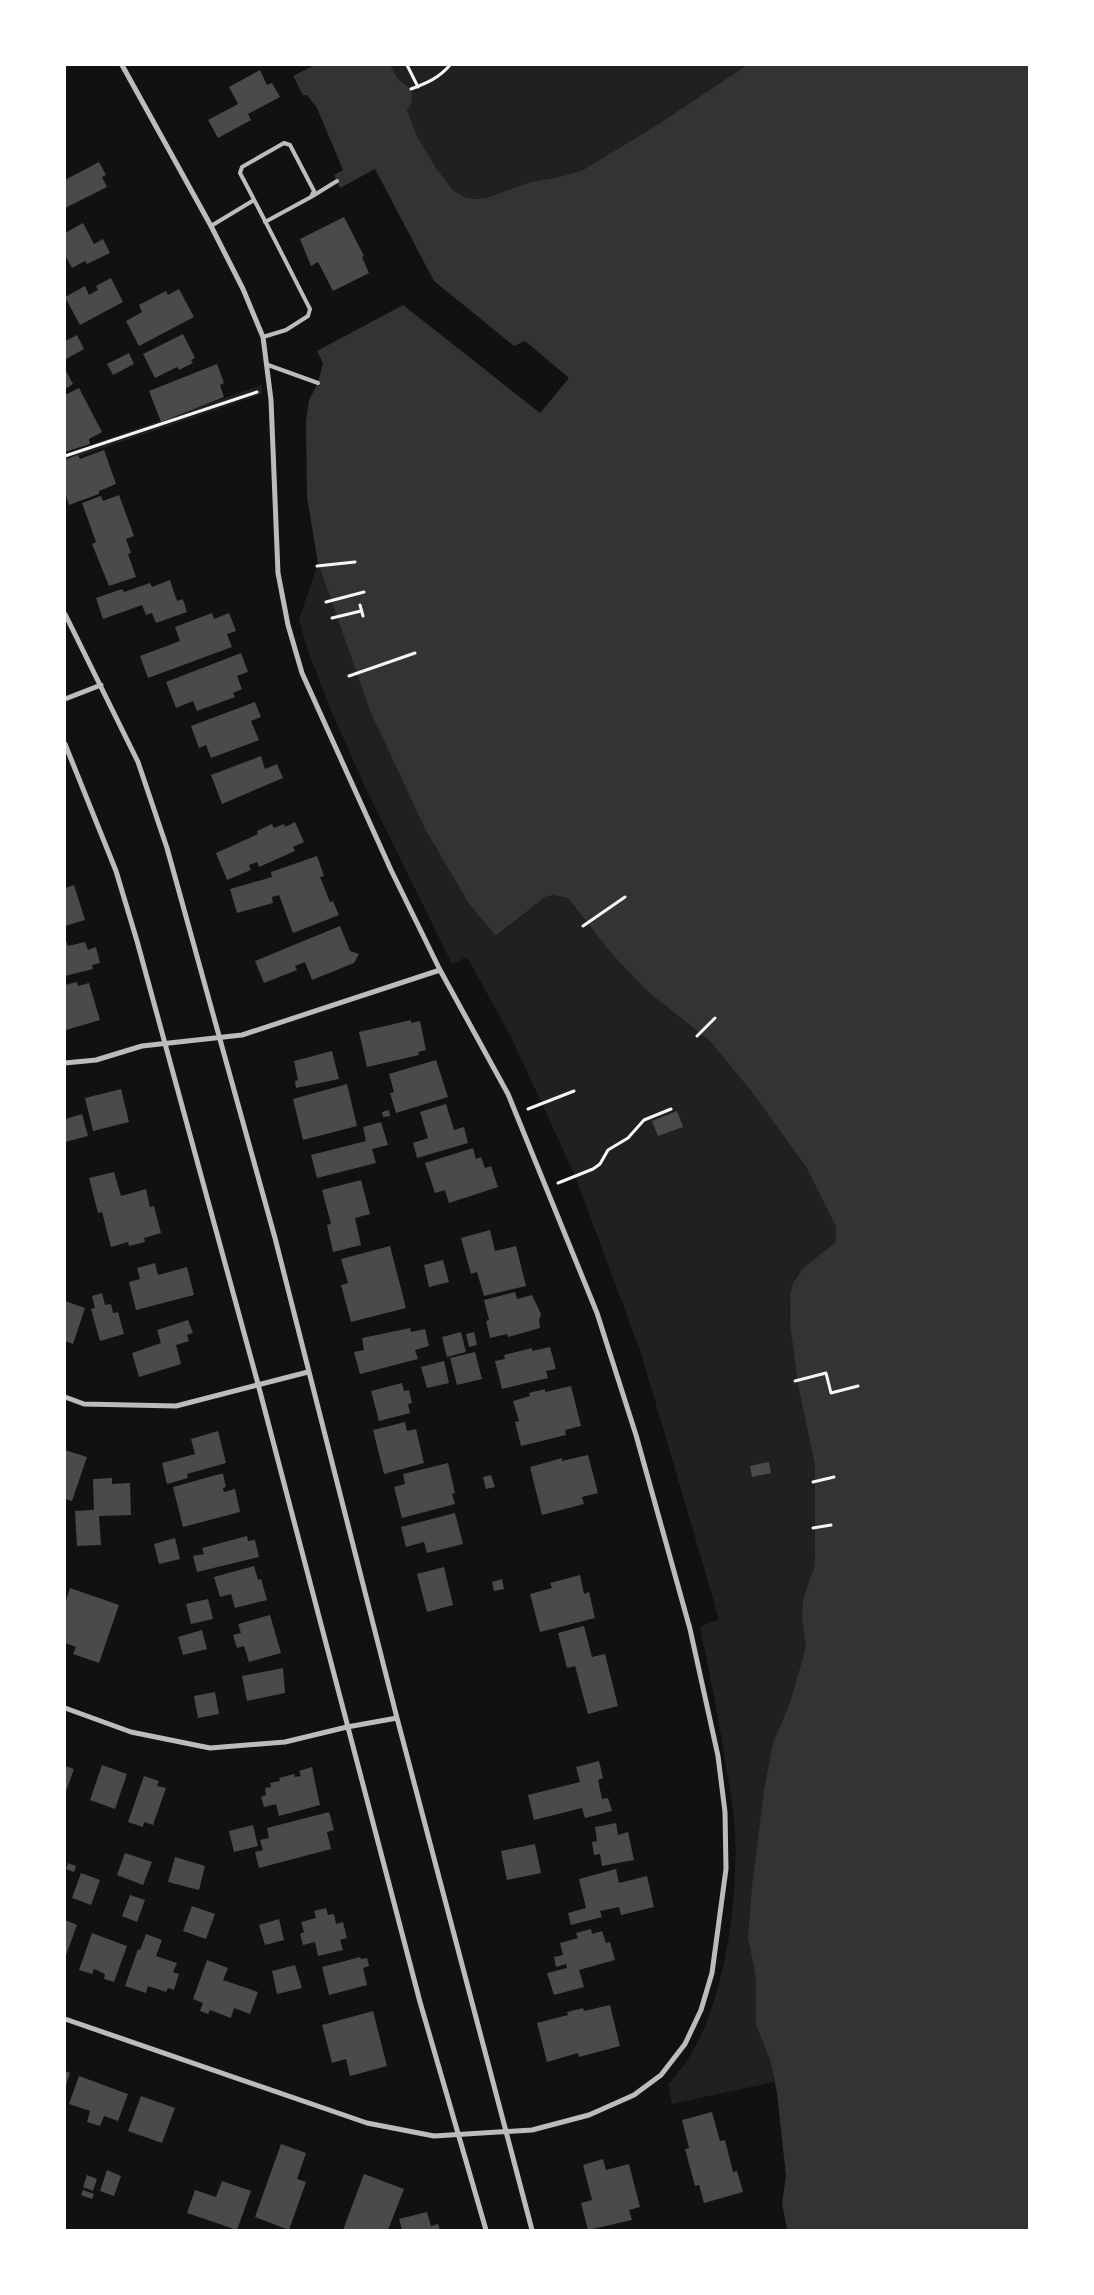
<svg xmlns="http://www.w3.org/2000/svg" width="1094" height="2295" font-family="Ubuntu,sans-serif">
<rect width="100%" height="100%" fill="#111"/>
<path fill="#202020" d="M390 65H747L657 125 583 170 559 177 530 182 486 198 475 199 464 197 453 190 436 168 417 136 407 110 411 89 398 79Z
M262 385V394L65 461V454Z
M318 563 370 711 425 829 469 904 497 936 545 897 553 895 568 898 611 953 648 992 709 1040 751 1091 806 1167 836 1227V1242L830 1249 814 1259 796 1277 790 1295 789 1315 798 1385 815 1466V1559L814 1568 803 1599 806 1647 790 1702 776 1735 769 1765 750 1910 748 1938 756 1979V2025L770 2060 774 2082 672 2104 668 2084C696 2056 710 2018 720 1980 732 1932 737 1882 735 1833 734 1813 731 1793 727 1773 720 1724 710 1676 700 1627L719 1619 641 1353 573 1171 511 1037 467 957 452 964 366 789 329 706 305 642 299 619Z"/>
<path fill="#333" d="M315 65H390L398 79 411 89 412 103 407 110 417 136 436 168 453 190 464 197 475 199 486 198 530 182 559 177 583 170 657 125 747 65H1029V2230H787L782 2203 786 2176 777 2093 770 2060 756 2025V1979L748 1938 752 1886 764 1791 773 1743 790 1702 806 1647 802 1618 803 1599 814 1568 815 1559V1466L798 1385 790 1324V1295L793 1283 803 1268 836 1242V1227L806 1167 751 1091 709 1040 648 992 611 953 568 898 553 895 545 897 496 936 469 904 425 829 370 711 318 563 307 497 306 421 309 400 318 383 323 363 317 351 403 305 540 413 569 378 525 341 514 346 434 281 375 169 340 188 334 175 343 170 317 108 307 95H303L293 76Z"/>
<path fill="#4a4a4a" d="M260 70 267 85 272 83 280 97 248 114 251 120 218 138 208 120 238 104 229 87Z
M99 162 106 175 102 177 107 187 65 208V180Z
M344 217 364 256 362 257 369 273 333 291 318 262 311 266 300 239Z
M83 223 94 244 103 239 110 253 87 264 85 261 72 268 65 255V233Z
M111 278 123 302 80 325 65 297 85 286 89 295 98 290 96 286Z
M179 289 194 317 139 346 126 321 142 312 139 305 166 291 168 295Z
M183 334 195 358 191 360 193 363 179 370 177 367 155 378 143 354Z
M77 335 84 349 66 359 65 341Z
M129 353 134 364 113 375 107 364Z
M217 364 224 383 220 385 224 397 161 422 149 391Z
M65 369 73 384 65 389Z
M79 388 102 432 89 439 90 444 65 452V395Z
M104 450 116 484 99 491V494L69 505 65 493V460L78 455 80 459Z
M119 495 134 536 126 539 131 553 128 554 136 577 109 586 92 544 96 542 82 503 101 496 103 501Z
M170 580 177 601 183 599 187 612 156 623 152 613 146 615 142 605 103 619 96 598 122 589 124 592 150 583 152 587Z
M212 613 214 619 229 613 236 631 227 634 232 647 148 678 140 656 180 641 175 627Z
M241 653 248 672 237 676 242 689 233 693 235 697 197 711 193 701 176 708 166 682Z
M255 702 261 717 251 721 259 740 211 758 206 745 199 748 191 726Z
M261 756 265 769 277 764 283 778 222 804 211 775Z
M295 822 304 842 293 847 295 851 259 867 257 862 249 865 251 870 227 880 216 853 258 834 257 831 272 824 274 828 284 824 285 827Z
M317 856 324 876 320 877 330 902 333 901 339 915 293 933 279 895 272 897 273 903 237 913 230 889 272 877 271 872Z
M74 885 85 920 65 926V888Z
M340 926 350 951 359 954 354 963 312 980 305 962 295 966 297 970 264 983 255 961Z
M65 938 68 946 85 942 88 950 96 947 100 963 92 965 93 969 65 976Z
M77 982 78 986 89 983 100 1020 66 1030 65 985Z
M411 1020V1023L420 1021 426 1050 418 1052 419 1055 367 1067 359 1032Z
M332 1051 339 1079 296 1088 295 1081 298 1080 294 1061Z
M436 1060 448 1097 396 1113 390 1093 394 1092 389 1074Z
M347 1084 357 1126 303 1140 293 1099Z
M121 1089 129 1122 93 1131 85 1098Z
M446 1104 454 1130 464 1127 468 1143 417 1158 413 1143 428 1138 420 1112Z
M389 1110 390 1116 383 1117 382 1112Z
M677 1111 683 1127 658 1136 652 1121Z
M82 1114 88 1136 65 1142V1119Z
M381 1122 388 1145 372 1149 376 1163 317 1178 311 1155 366 1141 363 1127Z
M473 1148 476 1159 481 1157 485 1168 491 1166 498 1187 449 1203 445 1190 435 1193 425 1163Z
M114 1172 121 1196 146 1189 150 1207 154 1206 161 1233 144 1238 145 1242 129 1246 128 1242 111 1247 102 1212 98 1213 89 1178Z
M361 1180 370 1214 355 1218 361 1245 333 1252 327 1225 331 1224 322 1190Z
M490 1230 495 1251 516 1246 526 1286 484 1296 477 1272 471 1274 461 1238Z
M390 1246 406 1308 351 1322 341 1285 348 1283 341 1259Z
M443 1260 449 1282 429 1287 424 1265Z
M155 1263 158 1275 187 1267 194 1295 136 1310 129 1282 140 1279 137 1268Z
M515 1292 517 1299 532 1295 541 1314 539 1320 540 1328 508 1337 507 1334 490 1338 486 1321 489 1320 484 1300Z
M102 1293 105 1305 111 1304 113 1313 118 1312 124 1334 100 1341 91 1309 95 1308 92 1296Z
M65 1301 85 1308 73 1344 65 1341Z
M188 1320 193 1333 187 1335 189 1341 176 1345 181 1364 139 1377 132 1353 161 1343 157 1330Z
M410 1328 411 1332 425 1329 429 1346 415 1350 418 1359 360 1374 354 1352 364 1350 362 1338Z
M461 1332 466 1352 447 1357 442 1337Z
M474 1332 477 1345 469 1347 466 1334Z
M550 1347 556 1369 546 1371 548 1378 502 1389 495 1361 505 1359 504 1355 532 1348V1351Z
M475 1352 482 1379 457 1385 450 1358Z
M444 1361 449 1383 427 1388 421 1367Z
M402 1383 404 1391 409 1390 412 1403 408 1404 410 1413 379 1421 371 1391Z
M571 1386 581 1426 565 1430 566 1435 521 1446 515 1422 519 1421 513 1401 530 1396 529 1393 545 1389V1392Z
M405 1422 407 1431 416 1429 424 1463 384 1474 373 1430Z
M218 1431 226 1463 187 1474 188 1478 167 1484 162 1463 195 1454 191 1439Z
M65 1450 87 1457 72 1501 65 1499Z
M588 1455 598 1493 582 1497 584 1504 542 1515 530 1467 562 1458V1461Z
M769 1462 771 1473 752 1477 750 1466Z
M448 1463 455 1493 452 1494 455 1504 402 1518 394 1487 405 1484 403 1474Z
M220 1474H223L226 1487 223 1488 224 1492 235 1489 240 1512 183 1527 173 1487Z
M491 1475 495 1487 486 1489 483 1477Z
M112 1478V1484L130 1483 131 1515 99 1516 101 1545 77 1546 75 1511 94 1510 93 1479Z
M455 1513 463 1544 427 1553 424 1542 406 1547 401 1527Z
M247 1536 248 1541 255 1540 259 1557 197 1572 193 1556 204 1554 202 1548Z
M175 1538 180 1559 159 1564 154 1544Z
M254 1566 258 1580 261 1579 267 1600 235 1608 231 1594 220 1597 214 1577Z
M444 1567 453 1605 427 1612 417 1574Z
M580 1575 584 1594 589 1592 595 1618 540 1632 530 1594 552 1588 550 1583Z
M502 1579 504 1589 494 1591 492 1582Z
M70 1588 119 1605 99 1663 73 1654 76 1647 65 1643V1603Z
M208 1599 213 1619 191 1624 186 1604Z
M270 1615 281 1653 249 1662 244 1646 237 1648 233 1635 241 1633 238 1624Z
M584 1626 592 1657 605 1654 618 1706 588 1714 575 1666 567 1668 558 1633Z
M202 1630 207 1649 183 1655 178 1637Z
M283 1668 285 1693 247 1701 242 1676Z
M215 1692 219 1714 198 1718 194 1696Z
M599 1761 603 1778 598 1780 602 1799 608 1798 612 1811 585 1818 582 1808 534 1820 528 1795 580 1782 576 1767Z
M102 1765 127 1774 115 1809 90 1800Z
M65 1766 74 1769 65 1794Z
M312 1767 320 1805 279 1816 276 1804 264 1807 261 1797 266 1795 265 1788 271 1787 270 1783 280 1781 279 1778 294 1774 295 1777 301 1776 299 1771Z
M144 1776 159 1781 157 1786 166 1788 153 1825 144 1822 143 1827 128 1822Z
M329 1812 334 1830 327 1832 331 1849 259 1868 255 1852 263 1850 260 1840 269 1838 267 1828Z
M616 1823 618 1835 628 1832 634 1860 602 1866 600 1854 594 1855 592 1842 597 1841 595 1827Z
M253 1825 258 1846 234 1852 229 1831Z
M535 1844 541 1873 507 1880 501 1851Z
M125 1853 152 1862 143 1885 117 1875Z
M175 1857 205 1866 199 1890 168 1882Z
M68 1863 76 1866 74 1872 66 1869Z
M616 1869 619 1883 647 1876 654 1907 621 1915 619 1907 600 1911 602 1917 571 1925 568 1913 586 1908 579 1879Z
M81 1873 100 1880 91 1905 72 1898Z
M130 1895 145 1900 137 1922 122 1916Z
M192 1906 215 1914 206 1939 183 1931Z
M326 1908 328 1915 334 1914 336 1924 343 1922 347 1938 340 1940 343 1950 318 1956 315 1942 303 1945 300 1934 304 1932 301 1922 316 1918 314 1911Z
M279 1919 284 1940 265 1945 259 1925Z
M65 1920 77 1925 65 1958Z
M591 1929 592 1934 602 1931 606 1943 610 1942 615 1960 579 1970 584 1987 554 1995 547 1973 567 1968 566 1964 556 1967 554 1957 563 1955 560 1943 578 1938 576 1933Z
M92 1933 127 1946 114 1982 104 1979 105 1974 94 1969 92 1974 79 1970Z
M146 1934 162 1940 156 1956 177 1963 173 1972 179 1974 174 1990 168 1988 166 1992 148 1986 146 1993 125 1986 138 1949 140 1950Z
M360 1957 361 1959 367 1958 369 1966 363 1968 367 1985 329 1995 322 1967Z
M207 1960 228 1968 223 1980 258 1992 250 2014 234 2008 231 2018 210 2010 208 2014 200 2011 203 2003 193 1999Z
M295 1965 302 1988 277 1994 272 1971Z
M610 2005 620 2046 579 2057 578 2053 547 2062 537 2023 568 2015 567 2012 583 2008 584 2011Z
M373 2011 387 2066 350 2076 346 2059 332 2063 322 2025Z
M65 2071 70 2073 65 2088Z
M79 2076 128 2094 118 2121 104 2116 100 2126 87 2122 90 2111 69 2104Z
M141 2096 175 2108 162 2143 128 2131Z
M712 2112 720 2141 725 2140 733 2172 737 2171 743 2192 704 2203 699 2185 695 2186 685 2149 689 2148 682 2120Z
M281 2144 306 2153 297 2179 306 2182 289 2230 255 2217Z
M603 2159 606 2170 629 2164 640 2207 629 2210 632 2220 588 2230 581 2203 592 2200 583 2165Z
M107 2170 121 2176 114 2196 100 2191Z
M364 2174 404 2189 388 2230H343Z
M87 2175 97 2179 93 2191 83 2187Z
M222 2181 251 2191 237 2230 187 2213 195 2190 216 2197Z
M83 2190 94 2194 92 2199 81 2195Z
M427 2212 431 2226 438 2224 440 2230H402L399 2219Z"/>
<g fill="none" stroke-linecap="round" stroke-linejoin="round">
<path stroke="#f5f5f5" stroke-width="3" d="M407 65 418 87
M411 89C427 83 439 78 450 65
M65 456 257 392
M317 566 355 562
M326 602 364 592
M360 605 363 616
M332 618 361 611
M349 676 415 653
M583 926 625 897
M697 1036 715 1018
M528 1109 574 1091
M558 1183 593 1169 600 1164 608 1150 628 1138 644 1120 671 1109
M795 1381 826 1373 831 1393 858 1386
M813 1482 834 1477
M813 1528 831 1525"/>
<path stroke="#bcbcbc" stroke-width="4" d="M311 197 337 181
M211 226 254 200
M263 337 286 330 308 316 310 309C287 264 264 218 240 173L242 167 284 143 290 145 314 191 311 197 265 222
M268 365 318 383"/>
<path stroke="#bcbcbc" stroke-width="5" d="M65 614 138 762 167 848 275 1238 397 1718 532 2230
M65 699 101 685
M65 744 116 871 137 941 258 1384 420 2002 486 2230
M65 1063 96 1060 142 1046 242 1035 440 970
M65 1397 84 1404 176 1406 308 1372
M65 1708 131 1732 210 1748 285 1742 347 1727 397 1718
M65 2019 367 2123 434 2136 532 2130 589 2115 634 2095 661 2075 685 2044 701 2010 712 1973 726 1869 725 1812 718 1756 690 1629 636 1435 597 1313 508 1094 440 970 391 870 302 673 288 625 278 573 271 400 263 337 243 289 211 226 122 65"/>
</g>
<rect width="1094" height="2295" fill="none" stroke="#ffffff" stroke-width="132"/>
</svg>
